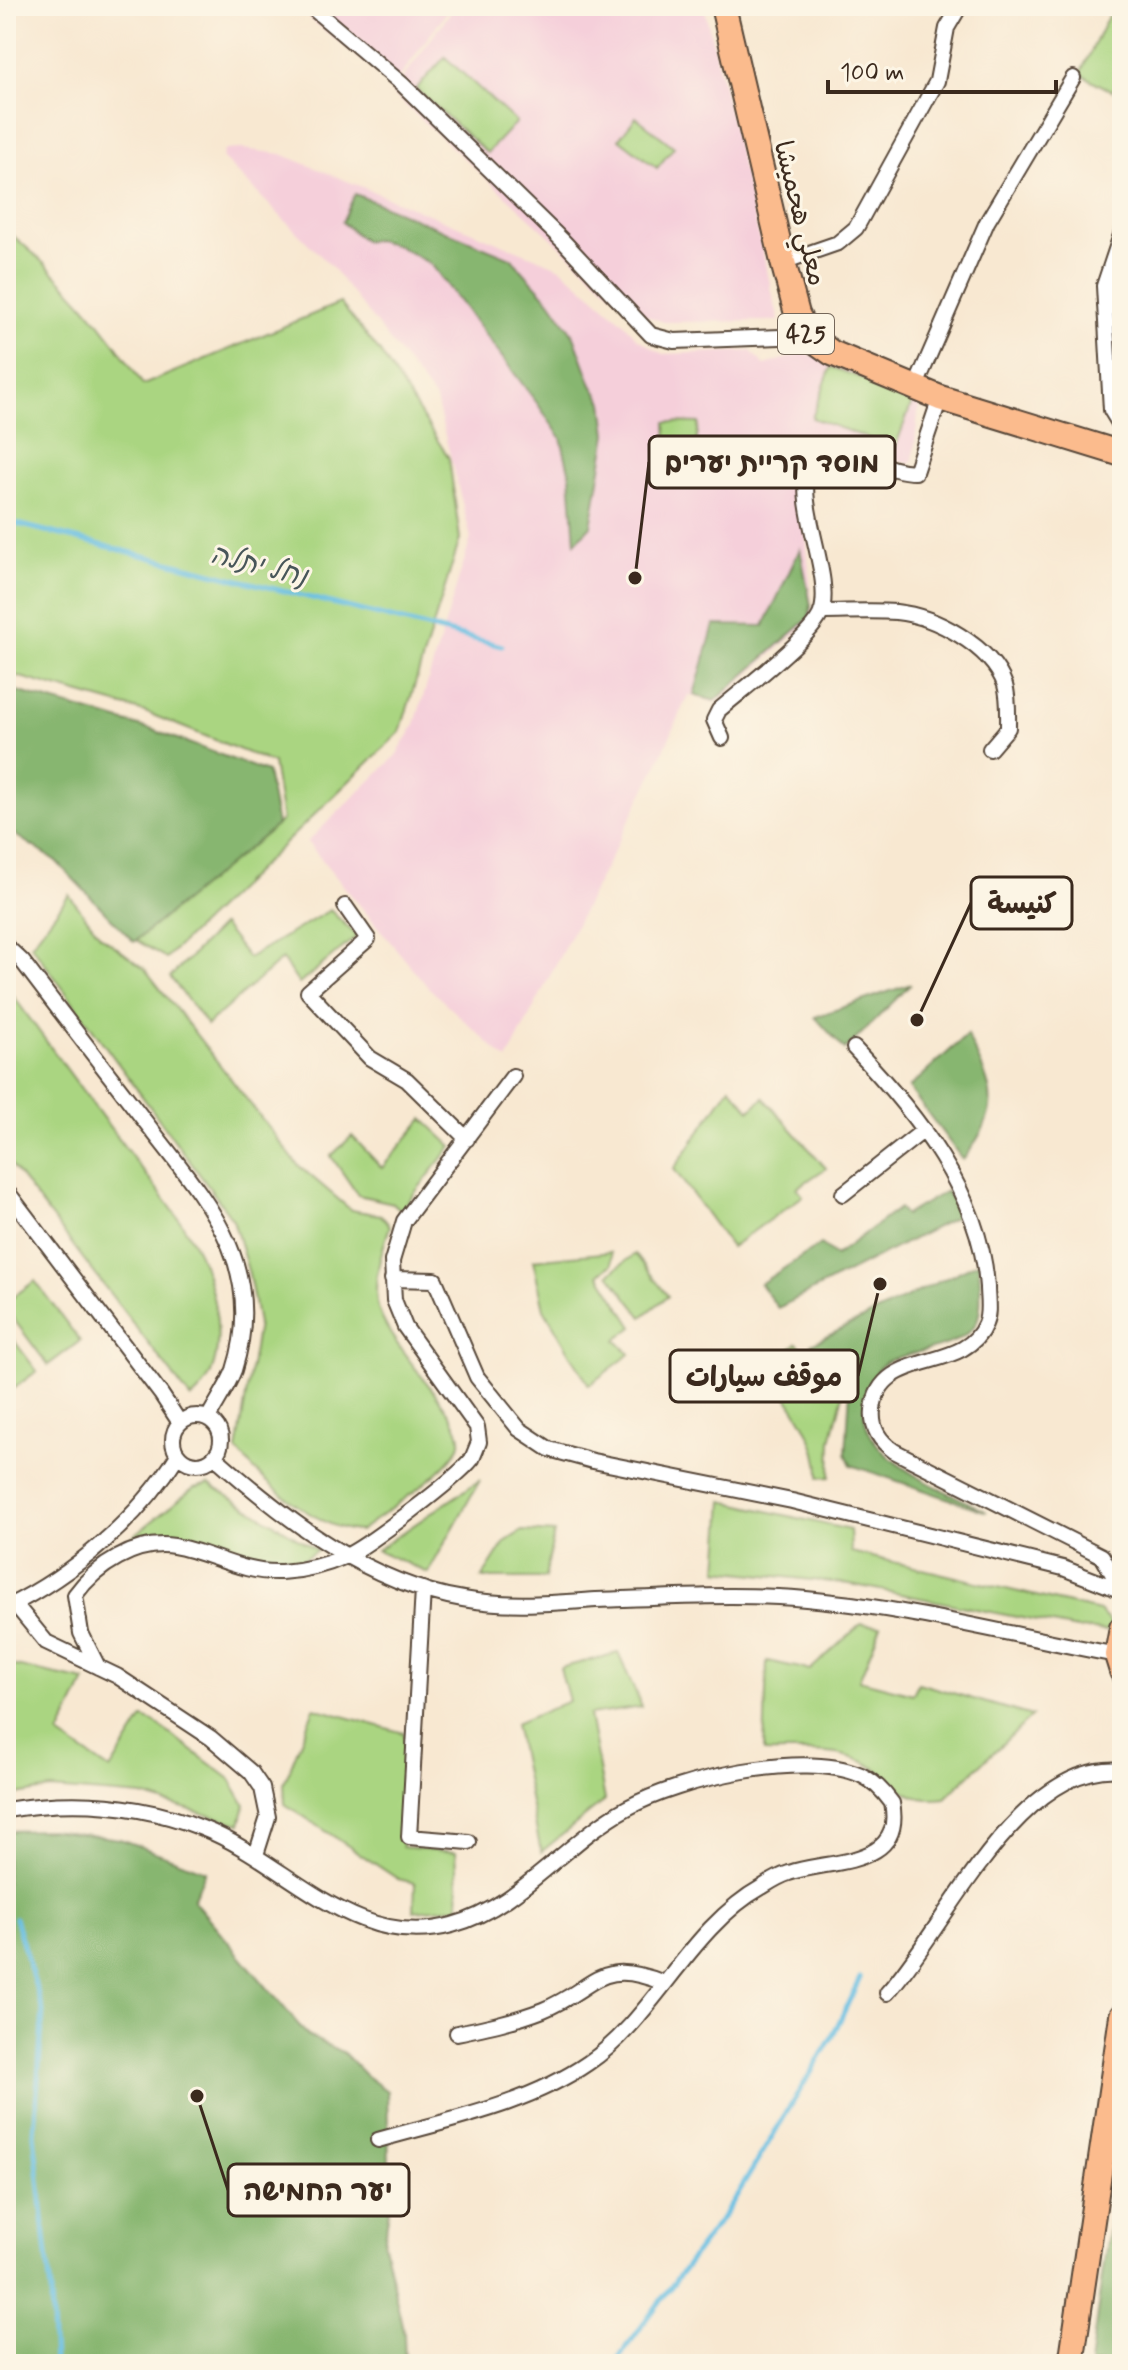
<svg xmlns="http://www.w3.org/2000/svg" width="1128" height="2370" font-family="Mynerve,'Playpen Sans Arabic','Playpen Sans Hebrew',sans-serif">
<rect width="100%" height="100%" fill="#fcf5e5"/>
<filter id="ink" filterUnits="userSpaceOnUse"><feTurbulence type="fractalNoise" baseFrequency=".0125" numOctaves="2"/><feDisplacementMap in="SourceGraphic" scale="16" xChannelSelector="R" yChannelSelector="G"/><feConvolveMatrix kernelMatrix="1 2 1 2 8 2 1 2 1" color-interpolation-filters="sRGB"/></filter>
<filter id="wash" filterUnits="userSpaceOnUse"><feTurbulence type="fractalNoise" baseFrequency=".006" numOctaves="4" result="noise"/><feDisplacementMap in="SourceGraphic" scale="32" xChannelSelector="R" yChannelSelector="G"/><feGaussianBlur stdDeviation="1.8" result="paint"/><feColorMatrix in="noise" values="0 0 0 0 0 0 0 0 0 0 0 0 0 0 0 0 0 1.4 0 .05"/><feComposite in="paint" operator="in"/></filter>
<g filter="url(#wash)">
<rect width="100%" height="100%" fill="#f8e8d1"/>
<path fill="#f5cfda" d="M294 6H451L394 85Z
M455 6H704L779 321 664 322 631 310 392 93Z
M242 149 281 154 561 268 622 321 638 339 663 354 751 351 764 365 805 353 920 396 913 460 908 463 843 441 801 460 790 484 804 512 813 618 716 703 688 695 658 764 507 1060 428 987 307 842 395 757 414 727 471 538 436 400 331 266 222 158 224 150Z"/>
<path fill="#aad581" stroke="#728050" stroke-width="2" d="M1113 6H1122V68L1112 91 1080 74Z
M445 57 516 122 487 153 416 89Z
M636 117 674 147 657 168 619 139Z
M6 230C59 273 107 327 143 385L340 303 380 352 449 458 460 539 400 732 166 958 136 940 282 820 273 763 145 712 6 673Z
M831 367 914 397 895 448 812 418Z
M666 422 699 423 691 484 669 485Z
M69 895 100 935 144 968 298 1165 351 1210 381 1215 390 1226C382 1251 373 1276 377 1303 384 1345 465 1414 460 1443 455 1468 382 1514 360 1531 320 1531 260 1480 237 1450L258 1324 249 1274 233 1220 31 945Z
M330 910 357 936 299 984 282 959 207 1025 170 977 222 925 248 958Z
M6 986C48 1044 90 1101 133 1158 157 1190 189 1226 203 1264 219 1307 230 1369 191 1399L6 1158Z
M730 1087 750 1110 764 1098 826 1168 797 1188 803 1196 731 1247 674 1169Z
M423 1119 452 1146 401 1210 393 1203 358 1195 331 1156 352 1136 382 1168Z
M611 1252 612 1264 599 1274 633 1327 616 1340 630 1354 589 1385 544 1309 533 1260Z
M635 1254 668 1296 642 1317 609 1274Z
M35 1281 80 1341 48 1365 6 1309V1302Z
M6 1330 37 1371 6 1394Z
M797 1343 843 1395 831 1440 830 1477 819 1478C821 1437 787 1398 766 1367Z
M480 1480 428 1573 377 1550Z
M209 1484 317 1550 301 1560 260 1559 165 1532 122 1545 194 1488Z
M723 1501 850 1530 851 1552 1099 1611 1112 1624 1106 1631 1077 1629 850 1584 718 1570Z
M522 1531 554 1533 545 1578H482L505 1542Z
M861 1624 881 1626 859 1680 913 1694 918 1683 1032 1716 945 1798C901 1805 899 1778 864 1762 834 1748 796 1753 764 1752L767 1661 810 1670Z
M618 1653 642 1707 589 1715 605 1800 541 1852 515 1724 569 1701 560 1668Z
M6 1664 85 1681 59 1735 110 1770 143 1718 154 1722 230 1779 245 1805 240 1824 142 1796 50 1789 6 1797Z
M314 1708 404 1733 402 1847 456 1852 459 1907 414 1911 415 1883 398 1879 285 1804 284 1784Z"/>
<path fill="#87b66f" stroke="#617046" stroke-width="2" d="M355 194 511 258 550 301 574 336 592 385 603 402 607 434 591 526 575 543 570 475 561 438 537 403 431 264 398 246 378 240 364 241 342 222Z
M800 549 811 606 809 618 715 701 694 695 714 625 764 626Z
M6 688 153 730 267 772 277 825 134 942 56 861 6 829Z
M911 984 845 1050 815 1017Z
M967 1035C995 1093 1003 1106 963 1160L909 1088Z
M946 1191 962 1214 778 1308 760 1284 821 1244 835 1256 899 1208 905 1215Z
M979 1262C979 1280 985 1314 973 1328 954 1350 913 1350 888 1361 876 1367 869 1384 866 1396 849 1458 944 1488 987 1512L851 1465 846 1454 850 1390 811 1344Z
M51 1830 120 1839 206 1871 193 1900 308 2036 344 2053 365 2075 387 2091 390 2202 384 2244 404 2334 405 2364H6V1831Z
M1122 2132V2364H1090Z"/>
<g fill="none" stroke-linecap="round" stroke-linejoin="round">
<path stroke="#65bee2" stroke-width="5" d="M6 521 502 646
M15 1918 43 2011 34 2134 51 2292 54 2364
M614 2364 731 2205 832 2037 860 1978"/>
</g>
</g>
<g filter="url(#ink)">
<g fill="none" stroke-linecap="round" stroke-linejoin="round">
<g stroke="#574639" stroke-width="18">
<path id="minor" d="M310 6 402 84 564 242 651 335 674 341 808 336
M1122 232 1104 286 1111 410 1122 428
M783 262 838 243 856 228 937 81 947 28 960 6
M915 388 987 222 1073 78
M821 612C846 612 871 610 896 612 935 616 991 646 1005 685 1009 698 1008 715 1008 728L990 749
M722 738 714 720 719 710C741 691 812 637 821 613 834 577 794 501 810 468 845 433 876 472 915 472L940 398
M345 906 368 939 308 992 370 1058 407 1080 467 1139
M6 946 22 961C62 1014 103 1067 144 1120 204 1198 268 1264 234 1370 228 1386 216 1403 208 1418
M854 1048C916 1113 981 1194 987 1287 987 1299 990 1313 985 1324 965 1375 879 1347 873 1410 871 1429 880 1441 894 1451L1102 1556 1113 1575 1111 1586
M6 1190 161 1394 180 1423
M843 1194 924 1130
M392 1279 435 1280 477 1377 519 1429 549 1449 593 1461 792 1501 1063 1568 1122 1591
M173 1440a24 24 0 1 1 48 0a24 24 0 1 1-48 0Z
M215 1457C286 1520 367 1583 463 1599 508 1607 552 1603 596 1600 656 1598 717 1594 778 1597 891 1603 1005 1634 1117 1655
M423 1589 409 1837 469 1842
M14 1603 46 1642 117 1676 211 1738 251 1772 262 1788 268 1817 256 1855
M7 1607C73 1575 139 1518 178 1455
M98 1667 81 1633 75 1595C96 1566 136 1540 174 1546 210 1552 242 1574 281 1572 302 1571 326 1565 346 1556 369 1545 456 1479 472 1459L479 1442 477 1427 405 1327 394 1300 392 1261 404 1221 513 1076
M6 1810C73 1799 138 1803 202 1828 287 1861 353 1952 452 1925 520 1907 566 1841 627 1808 680 1779 803 1750 861 1775 874 1781 884 1792 892 1803 905 1868 830 1859 789 1873 779 1876 770 1882 762 1887 690 1927 653 2020 588 2063 527 2105 448 2120 378 2140
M887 1993C946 1928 1019 1760 1122 1770
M457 2033C486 2027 515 2021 543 2010 597 1988 598 1956 664 1983"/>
</g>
<g stroke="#574639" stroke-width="28">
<path id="primary" d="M723 6 783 262 797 314 808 336 832 353 940 398 1122 454
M1122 1628 1117 1655 1122 1671
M1071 2364 1122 2016"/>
</g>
<use href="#minor" stroke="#fff" stroke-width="14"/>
<use href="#primary" stroke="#fbbb8d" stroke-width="24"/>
</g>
</g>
<g text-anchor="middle" stroke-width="6" stroke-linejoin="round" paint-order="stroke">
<rect fill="#fcf5e5" stroke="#75675a" stroke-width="2" x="778" y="314" width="56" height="40" rx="6"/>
<g font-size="24" font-weight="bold" fill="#3b2a1e">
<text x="806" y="342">425</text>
</g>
<g font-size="26" fill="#3b2a1e" stroke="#fcf5e5">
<text transform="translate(801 213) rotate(76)" y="9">معلي هحميشا</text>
</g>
<g font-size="28" font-style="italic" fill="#485659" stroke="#fcf5e5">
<text transform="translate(259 564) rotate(14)" y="10">נחל יתלה</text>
</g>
</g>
<path fill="none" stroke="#3b2a1e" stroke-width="3" d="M635 578L649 462M917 1020L971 903M880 1284L858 1376M197 2096L228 2190"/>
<g fill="#3b2a1e" stroke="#fcf5e5" stroke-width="3">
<circle cx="635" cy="578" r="8"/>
<circle cx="917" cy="1020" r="8"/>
<circle cx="880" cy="1284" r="8"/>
<circle cx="197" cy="2096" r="8"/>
</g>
<g fill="#fcf5e5" stroke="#3b2a1e" stroke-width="3">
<rect x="649" y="436" width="246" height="52" rx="8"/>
<rect x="971" y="877" width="101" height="52" rx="8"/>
<rect x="670" y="1350" width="188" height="52" rx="8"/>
<rect x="228" y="2164" width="181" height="52" rx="8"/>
</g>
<g font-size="28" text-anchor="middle" font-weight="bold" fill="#3b2a1e">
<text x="772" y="472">מוסד קריית יערים</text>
<text x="1022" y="913">كنيسة</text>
<text x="764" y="1386">موقف سيارات</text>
<text x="318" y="2200">יער החמישה</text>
</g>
<rect width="1128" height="2370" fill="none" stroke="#fcf5e5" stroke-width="32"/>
<path d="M828 80v12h228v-12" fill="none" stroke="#3b2a1e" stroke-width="4"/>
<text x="840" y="80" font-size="24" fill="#3b2a1e" stroke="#fcf5e5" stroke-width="6" paint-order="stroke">100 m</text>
</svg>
